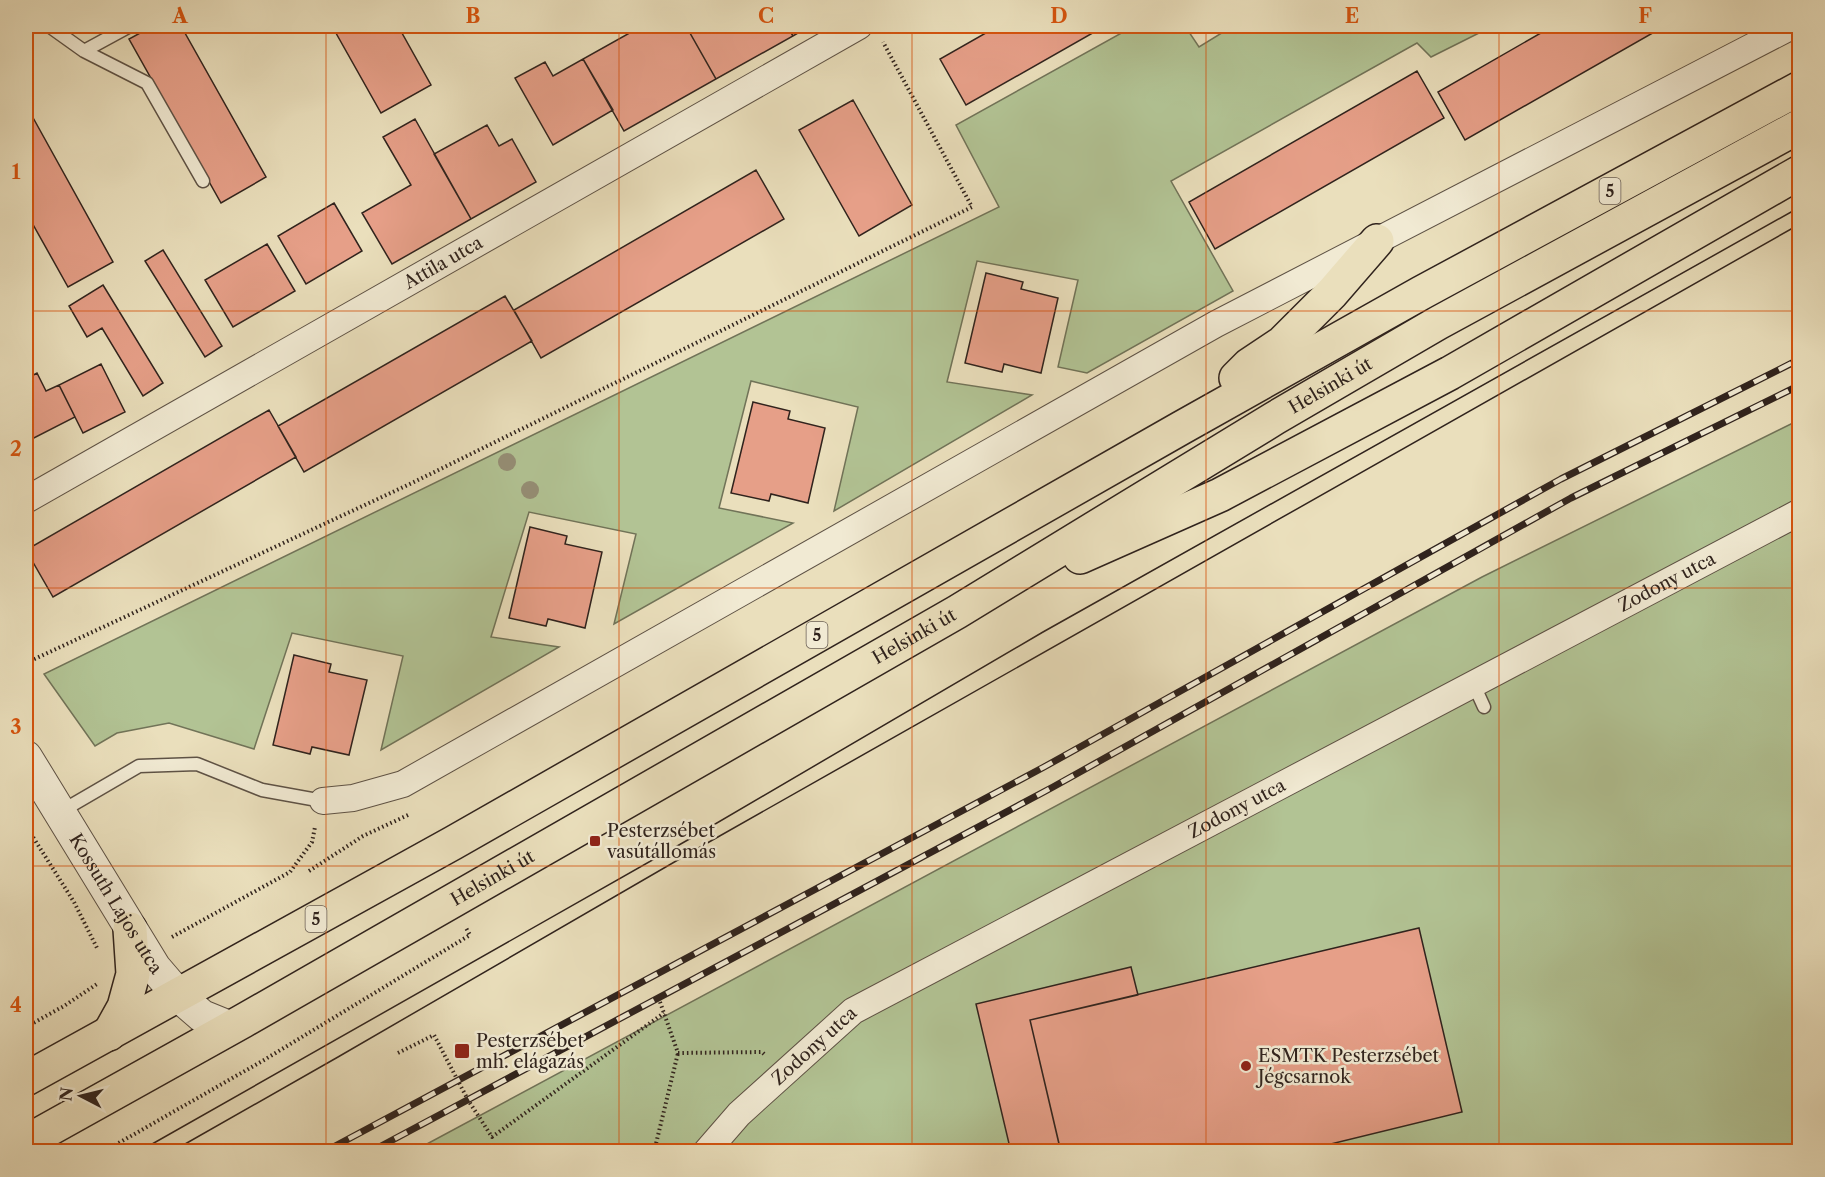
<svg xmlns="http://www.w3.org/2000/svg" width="1825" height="1177" font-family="'Libre Caslon Text',serif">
<rect width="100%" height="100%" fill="#eadfbc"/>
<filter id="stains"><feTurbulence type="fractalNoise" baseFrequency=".00333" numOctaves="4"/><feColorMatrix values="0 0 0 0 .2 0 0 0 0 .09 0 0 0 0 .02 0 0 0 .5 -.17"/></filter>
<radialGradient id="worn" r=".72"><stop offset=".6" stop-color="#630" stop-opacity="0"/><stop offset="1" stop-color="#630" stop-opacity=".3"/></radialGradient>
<path fill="#b2c394" stroke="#717358" stroke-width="1.5" d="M1134 26H1185L1199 47 1233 26H1493L1431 57 1417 43 1171 181 1233 291 1087 373 1058 367 1078 280 977 261 947 382 1032 395 834 511 858 407 751 381 719 508 793 523 614 624 636 534 529 512 491 637 559 647 381 750 403 656 292 633 254 749 169 723 117 733 95 746 44 674 999 207 956 125Z
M1799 420V1151L412 1152 1482 577Z"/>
<path fill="#e69f88" stroke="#30231d" stroke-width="1.5" d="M153 26H181L266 177 221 203 129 39Z
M332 26H398L431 85 381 113Z
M642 26H686L716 79 624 131 583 59Z
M686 26H787L793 36 716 79Z
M787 26H810L793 36Z
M998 26H1105L966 105 940 59Z
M1553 26H1665L1465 140 1438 92Z
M583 59 613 110 553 145 515 78 545 62 553 76Z
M1417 71 1444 118 1215 249 1189 202Z
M853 100 912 205 859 236 799 130Z
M26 105 113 262 68 287 26 212Z
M415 119 471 219 392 264 362 213 411 185 383 137Z
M487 125 499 146 512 139 536 182 471 219 434 154Z
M756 170 784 219 541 358 514 310Z
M334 203 362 251 306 284 278 236Z
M267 244 295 291 233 327 205 280Z
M163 250 222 346 205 357 145 261Z
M986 273 1023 282 1021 289 1058 298 1041 373 1004 364 1002 372 965 363Z
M103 285 163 383 143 396 102 328 87 337 69 306Z
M505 296 532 341 304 472 278 426Z
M101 364 125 412 83 433 59 385Z
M37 373 46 391 59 385 75 417 26 442V379Z
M753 402 790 411 788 419 825 428 808 503 771 494 769 501 731 493Z
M269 410 296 457 53 597 26 550Z
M530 527 567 536 565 544 602 552 585 628 548 619 546 626 509 618Z
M294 655 331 664 329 672 367 680 349 755 312 747 310 754 273 745Z
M1419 928 1462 1112 1298 1152H1061L1030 1020Z
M1131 967 1138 995 1030 1020 1059 1144 1028 1152H1011L976 1004Z"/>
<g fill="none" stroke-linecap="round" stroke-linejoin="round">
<g stroke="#5e5245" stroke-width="15">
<path id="service" d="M49 26 84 51 147 83 203 181
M84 51 130 26
M1474 685 1484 707
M60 812 139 766 197 764 262 790 323 801"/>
</g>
<g stroke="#5e5245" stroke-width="28">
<g id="minor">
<path id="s1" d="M26 500 859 26"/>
<path d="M323 801 353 798 403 784 1216 324 1792 26"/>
<path id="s2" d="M706 1152 739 1114 853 1011 1800 512"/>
</g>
</g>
<g stroke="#5e5245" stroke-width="34">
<g id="tertiary">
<path id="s3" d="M26 757 155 968 179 996 202 1016 229 1027"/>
</g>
</g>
<g stroke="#30231d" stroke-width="36">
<g id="primary">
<path d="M1236 378 1249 365 1282 343 1332 293 1377 241"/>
<path d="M1080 557 1220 495 1450 373 1800 172"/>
<path d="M109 1034 124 1007 133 974 130 929"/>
<path d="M26 1079 453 843 1181 428 1421 293 1800 88"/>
<path id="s4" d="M26 1142 243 1021 957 612 1275 418 1438 323 1800 126"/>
</g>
</g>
<path stroke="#30231d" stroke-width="4" stroke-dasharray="1.5 3" stroke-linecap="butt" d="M26 663 412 483 972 207 883 42
M26 826 74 902 97 948
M309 871 363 836 408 815
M172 937 290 872 312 842 315 827
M660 1002 678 1053 762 1052 764 1054
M26 1027 64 1006 97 984
M398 1053 434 1035 468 1100 492 1137 664 1013
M103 1152 264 1060 470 935 466 928
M654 1152 678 1053"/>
<use href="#service" stroke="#f1ead3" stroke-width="12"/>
<use href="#minor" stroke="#f1ead3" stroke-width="26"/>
<use href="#tertiary" stroke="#f1ead3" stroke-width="32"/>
<use href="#primary" stroke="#eadfbc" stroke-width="33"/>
<path stroke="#30231d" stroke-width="1.5" d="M138 1152 693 837 1043 632 1800 207
M171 1152 338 1057 702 846 1800 224"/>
<g stroke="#30231d" stroke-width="7">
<path id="rail" d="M324 1152 1044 767 1561 479 1800 359
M370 1152 1053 787 1571 498 1800 385"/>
</g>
<use href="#rail" stroke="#f1ead3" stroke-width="4.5" stroke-dasharray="14" stroke-linecap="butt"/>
</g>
<g fill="#958e75">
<circle cx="507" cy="462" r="9"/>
<circle cx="530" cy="490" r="9"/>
</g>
<path fill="none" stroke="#d6540e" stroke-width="1.5" stroke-opacity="0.55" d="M326 26V1152M619 26V1152M912 26V1152M1206 26V1152M1499 26V1152M26 311H1800M26 588H1800M26 866H1800"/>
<g fill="#8f2418" stroke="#f1ead3" stroke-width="2">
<rect x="589" y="835" width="12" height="12" rx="3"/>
<rect x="454" y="1043" width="16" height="16" rx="3"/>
<circle cx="1246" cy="1066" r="6"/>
</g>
<g text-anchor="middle" stroke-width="5" stroke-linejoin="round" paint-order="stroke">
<g fill="#f1ead3" stroke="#6a5f54" stroke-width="1.5">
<rect x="1599.5" y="178" width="21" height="26" rx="4.5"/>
<rect x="806.5" y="622" width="21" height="26" rx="4.5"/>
<rect x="305.5" y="906" width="21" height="26" rx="4.5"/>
</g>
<g font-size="16" font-weight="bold" fill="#30231d">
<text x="1610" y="197">5</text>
<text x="817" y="641">5</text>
<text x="316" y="925">5</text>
</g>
<g font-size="18" fill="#30231d" stroke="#f1ead3">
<text dy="6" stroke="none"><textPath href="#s1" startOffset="480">Attila utca</textPath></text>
<text dy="6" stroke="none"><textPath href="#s4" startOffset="1508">Helsinki út</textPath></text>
<text dy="6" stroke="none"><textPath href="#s2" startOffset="1124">Zodony utca</textPath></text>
<text dy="6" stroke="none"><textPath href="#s4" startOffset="1022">Helsinki út</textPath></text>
<text dy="6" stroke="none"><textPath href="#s2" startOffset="638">Zodony utca</textPath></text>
<text dy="6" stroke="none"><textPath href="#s4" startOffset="536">Helsinki út</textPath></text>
<text dy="6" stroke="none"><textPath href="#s3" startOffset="172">Kossuth Lajos utca</textPath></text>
<text dy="6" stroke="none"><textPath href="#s2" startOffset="152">Zodony utca</textPath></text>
</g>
<g font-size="18" fill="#30231d" stroke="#f1ead3" text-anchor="start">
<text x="607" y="837">Pesterzsébet<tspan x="607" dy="21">vasútállomás</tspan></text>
<text x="476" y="1047">Pesterzsébet<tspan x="476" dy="21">mh. elágazás</tspan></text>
<text x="1258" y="1062">ESMTK Pesterzsébet<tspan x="1258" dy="21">Jégcsarnok</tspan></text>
</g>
</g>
<rect width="1825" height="1177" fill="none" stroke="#eadfbc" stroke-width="66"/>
<g transform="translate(81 1096) rotate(277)" stroke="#f1ead3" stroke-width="4.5" paint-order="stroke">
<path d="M0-4.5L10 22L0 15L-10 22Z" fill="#30231d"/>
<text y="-9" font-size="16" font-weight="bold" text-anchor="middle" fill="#30231d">N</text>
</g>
<rect x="33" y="33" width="1759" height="1111" fill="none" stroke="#d6540e" stroke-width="2"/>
<g font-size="20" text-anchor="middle" font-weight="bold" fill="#d6540e">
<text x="180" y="23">A</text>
<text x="473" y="23">B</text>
<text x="766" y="23">C</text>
<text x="1059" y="23">D</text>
<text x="1352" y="23">E</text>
<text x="1645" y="23">F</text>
<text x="16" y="179">1</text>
<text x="16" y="456">2</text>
<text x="16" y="734">3</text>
<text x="16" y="1012">4</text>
</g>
<rect width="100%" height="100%" filter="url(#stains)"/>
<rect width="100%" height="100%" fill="url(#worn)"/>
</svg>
